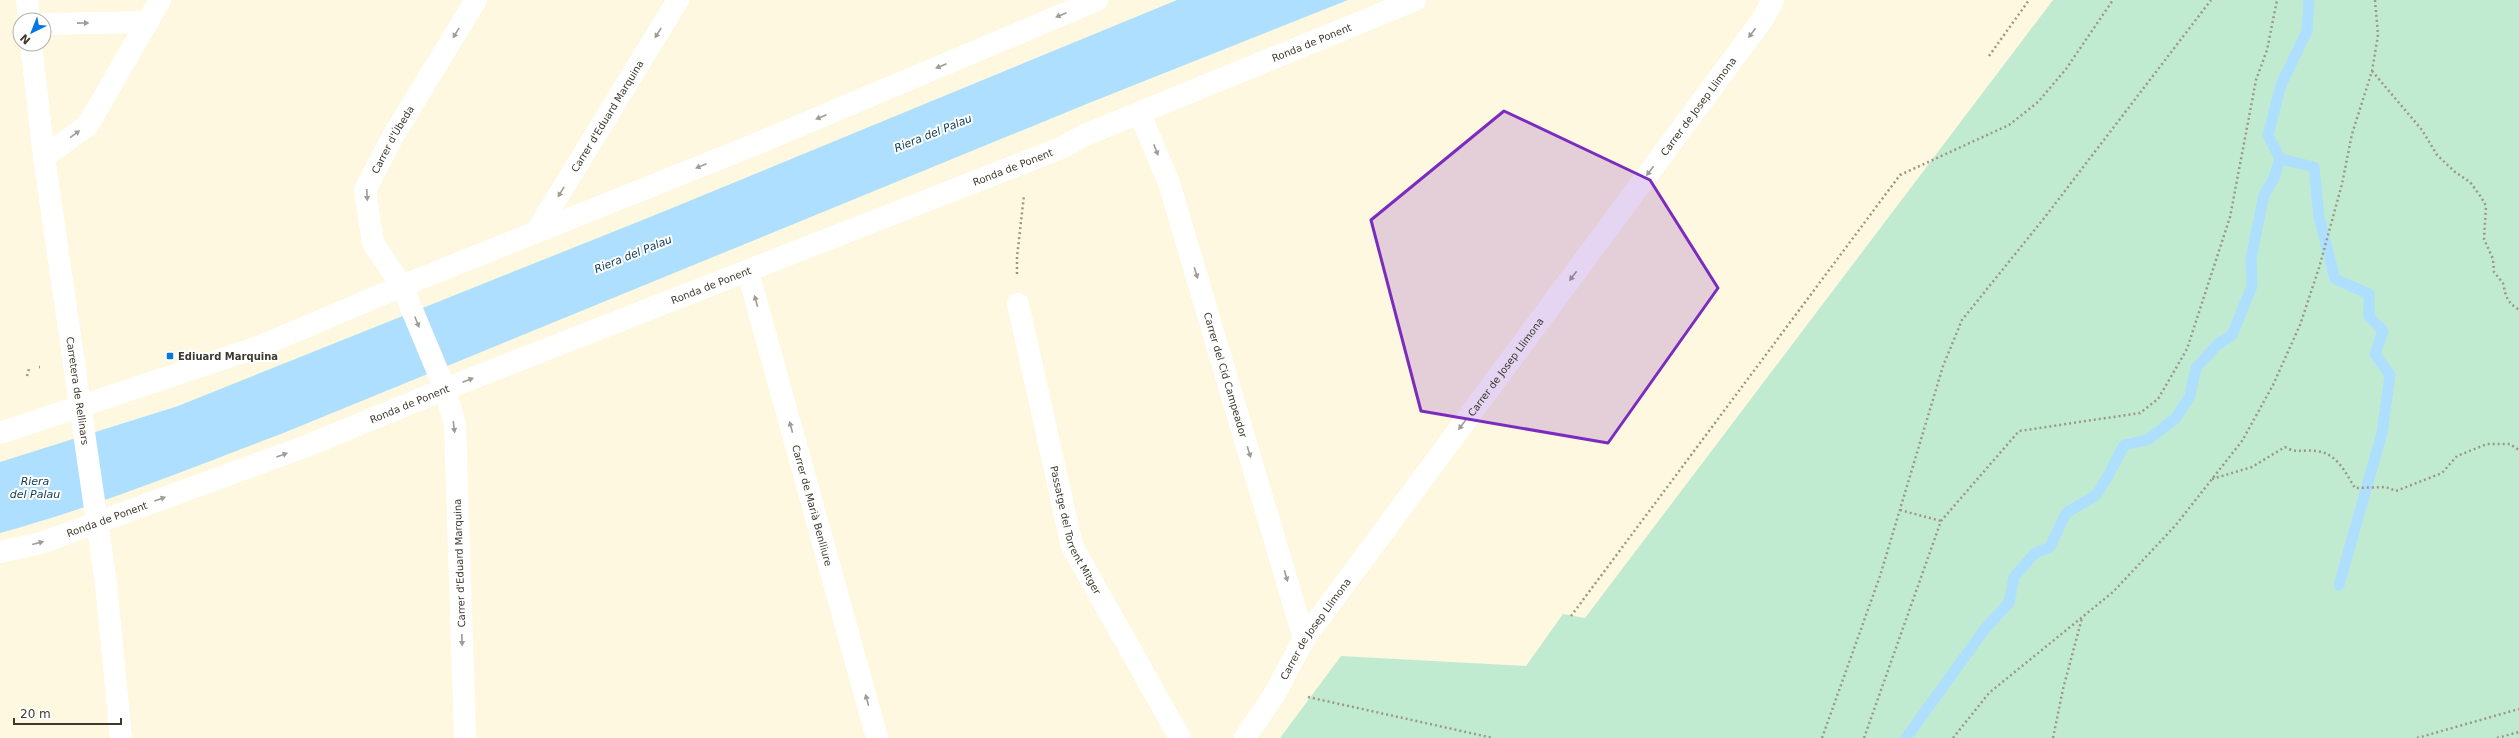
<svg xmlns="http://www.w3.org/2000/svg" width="2519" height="738" font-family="'DejaVu Sans',sans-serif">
<rect width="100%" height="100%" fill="#fef8e0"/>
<path fill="#c1ebd1" d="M2053 0H2519V738H1280L1341 656 1526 666 1563 614 1585 618Z"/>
<path fill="#aedffe" d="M1177 0H1348L1089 103 281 434C188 469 96 507 0 533V462L178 406 660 213Z"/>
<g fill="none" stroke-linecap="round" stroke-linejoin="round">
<path stroke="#aedffe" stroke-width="11" d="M2280 159 2314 167 2319 217 2335 279 2369 294V316L2383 331 2375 354 2390 375 2382 433 2339 585
M1906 738 1984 630 2009 603 2014 577 2034 554 2050 547 2066 513 2096 495 2107 478 2124 445 2147 440 2175 419 2190 396 2196 368 2218 344 2232 335 2252 286 2251 258 2264 195 2274 178 2280 159 2268 135 2281 85 2307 31 2309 0"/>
<path stroke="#9c9886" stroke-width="2.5" stroke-dasharray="2 3" stroke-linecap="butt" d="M1989 56 2029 0
M2372 71 2422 130 2437 155 2455 172 2470 182 2481 197 2486 206 2484 239 2493 259 2494 272 2503 283 2506 296 2511 304 2519 310
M1017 274V257L1024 195
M39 367H40
M27 376 29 369
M2212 479 2252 467 2285 447C2298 454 2302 449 2316 451 2337 453 2345 472 2355 488L2386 487 2396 491 2442 473 2457 456 2487 444H2510L2519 450
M1900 510 1941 521
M1571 616 1900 175 2009 125 2038 102 2066 69 2113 0
M1308 697 1493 738
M1822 738 1880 576 1943 366 1962 320 2045 217 2211 0
M1864 738 1941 521 2019 431 2140 413 2158 399 2187 349 2230 217 2256 80 2267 50 2277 0
M1953 738 1989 693 2113 592 2175 526 2242 441 2273 385 2300 325 2319 268 2342 184 2352 134 2372 71 2378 35 2375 0
M2053 738 2063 689 2082 618
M2417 738 2519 709
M2497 738 2519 732"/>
<g stroke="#fff" stroke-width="22">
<path d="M44 24 148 22"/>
<path id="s1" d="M1140 114 1169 183 1304 639"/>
<path d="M44 157 88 125 160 0"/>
<path id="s2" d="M536 232 678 0"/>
<path id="s3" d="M748 272 877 738"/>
<path id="s4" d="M1018 304 1072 546 1180 738"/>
<path id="s5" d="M465 738 455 425 445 389 402 286 373 243 365 190 393 136 476 0"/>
<path id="s6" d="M1245 738 1274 695 1304 639 1762 20 1773 0"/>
</g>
<g stroke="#fff" stroke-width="22">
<path d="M27 0 29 20"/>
<path id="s7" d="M31 44 44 157 106 584 121 738"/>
</g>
<g stroke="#fff" stroke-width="22">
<path d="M0 433 256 348 402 286 756 144 1097 0"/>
<path id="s8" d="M0 552 41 543 304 447 445 389 1061 148 1085 135 1415 0"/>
</g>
</g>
<defs><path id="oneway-solid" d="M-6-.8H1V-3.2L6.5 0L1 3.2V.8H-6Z"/></defs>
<g fill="#9e9c96">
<use href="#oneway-solid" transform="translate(1061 15) rotate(157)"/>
<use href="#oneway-solid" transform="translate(83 23) rotate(-1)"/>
<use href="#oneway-solid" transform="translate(456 33) rotate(121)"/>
<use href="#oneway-solid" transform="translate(658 33) rotate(122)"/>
<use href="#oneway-solid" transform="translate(1752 33) rotate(127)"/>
<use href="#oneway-solid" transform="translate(941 66) rotate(157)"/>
<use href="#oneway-solid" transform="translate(821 117) rotate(157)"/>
<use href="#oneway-solid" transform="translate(75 134) rotate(-36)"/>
<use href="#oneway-solid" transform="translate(1156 150) rotate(69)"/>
<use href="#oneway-solid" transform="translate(701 166) rotate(158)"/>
<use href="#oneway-solid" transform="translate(1650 171) rotate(127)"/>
<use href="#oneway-solid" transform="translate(561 192) rotate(121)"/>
<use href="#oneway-solid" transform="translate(367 195) rotate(87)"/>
<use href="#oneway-solid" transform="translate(1196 273) rotate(73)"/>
<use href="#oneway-solid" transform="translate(1573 276) rotate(127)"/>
<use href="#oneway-solid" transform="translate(756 301) rotate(-105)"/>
<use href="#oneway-solid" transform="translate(417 322) rotate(68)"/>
<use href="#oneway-solid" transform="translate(468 380) rotate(-21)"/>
<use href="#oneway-solid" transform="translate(1462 425) rotate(127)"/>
<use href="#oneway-solid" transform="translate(454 427) rotate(83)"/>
<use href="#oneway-solid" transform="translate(791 427) rotate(-105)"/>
<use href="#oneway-solid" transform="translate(1249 452) rotate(73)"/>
<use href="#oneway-solid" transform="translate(282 455) rotate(-20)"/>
<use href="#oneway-solid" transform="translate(160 499) rotate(-20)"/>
<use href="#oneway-solid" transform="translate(38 543) rotate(-15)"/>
<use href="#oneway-solid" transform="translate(1286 576) rotate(74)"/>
<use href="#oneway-solid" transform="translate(462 640) rotate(88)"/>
<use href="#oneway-solid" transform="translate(867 700) rotate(-105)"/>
</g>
<path fill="#7b2cbf" fill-opacity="0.2" stroke="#7b2cbf" stroke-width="3" stroke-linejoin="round" d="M1504 111 1650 180 1718 288 1608 443 1421 411 1371 220Z"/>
<rect fill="#0478df" stroke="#fff" stroke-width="1.5" x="166" y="352" width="8" height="8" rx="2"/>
<g text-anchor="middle" stroke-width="4" stroke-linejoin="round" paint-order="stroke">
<g font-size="10" fill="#3c392d" stroke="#fff">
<text dy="4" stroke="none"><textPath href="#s8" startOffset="1408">Ronda de Ponent</textPath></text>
<text dy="4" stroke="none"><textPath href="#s6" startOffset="778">Carrer de Josep Llimona</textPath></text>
<text dy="4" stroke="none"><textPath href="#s2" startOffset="136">Carrer d'Eduard Marquina</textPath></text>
<text dy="4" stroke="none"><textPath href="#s5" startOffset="625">Carrer d'Úbeda</textPath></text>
<text dy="4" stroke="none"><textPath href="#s8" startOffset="1084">Ronda de Ponent</textPath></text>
<text dy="4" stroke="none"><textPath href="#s8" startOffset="760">Ronda de Ponent</textPath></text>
<text dy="4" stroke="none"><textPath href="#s6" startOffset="454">Carrer de Josep Llimona</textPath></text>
<text dy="4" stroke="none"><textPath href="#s1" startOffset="275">Carrer del Cid Campeador</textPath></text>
<text dy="4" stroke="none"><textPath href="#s7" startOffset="350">Carretera de Rellinars</textPath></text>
<text dy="4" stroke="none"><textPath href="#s8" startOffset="436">Ronda de Ponent</textPath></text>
<text dy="4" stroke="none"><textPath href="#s3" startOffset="242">Carrer de Marià Benlliure</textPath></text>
<text dy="4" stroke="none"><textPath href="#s8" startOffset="112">Ronda de Ponent</textPath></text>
<text dy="4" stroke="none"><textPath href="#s4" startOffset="234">Passatge del Torrent Mitger</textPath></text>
<text transform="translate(459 563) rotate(-92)" y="4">Carrer d'Eduard Marquina</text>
<text dy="4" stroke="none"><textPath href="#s6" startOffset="130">Carrer de Josep Llimona</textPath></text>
</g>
<g font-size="10" font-weight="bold" fill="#3c392d" stroke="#fff" text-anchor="start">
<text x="178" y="360">Ediuard Marquina</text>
</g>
<g font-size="11" font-style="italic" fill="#0f405a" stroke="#fff">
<text transform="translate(933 133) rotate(-22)" y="4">Riera del Palau</text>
<text transform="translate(633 254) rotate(-22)" y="4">Riera del Palau</text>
<text x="35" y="485">Riera<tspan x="35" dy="13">del Palau</tspan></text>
</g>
</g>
<g transform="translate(32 32) rotate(223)"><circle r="19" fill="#ffffff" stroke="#b1b0ab"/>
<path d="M0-3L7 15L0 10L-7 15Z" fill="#0478df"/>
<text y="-6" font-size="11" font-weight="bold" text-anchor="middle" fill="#3c392d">N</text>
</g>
<path d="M14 718v6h107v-6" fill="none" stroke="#3c392d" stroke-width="2"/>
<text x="20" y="718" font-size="12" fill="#3c392d" stroke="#ffffff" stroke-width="3" paint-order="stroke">20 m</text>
</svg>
